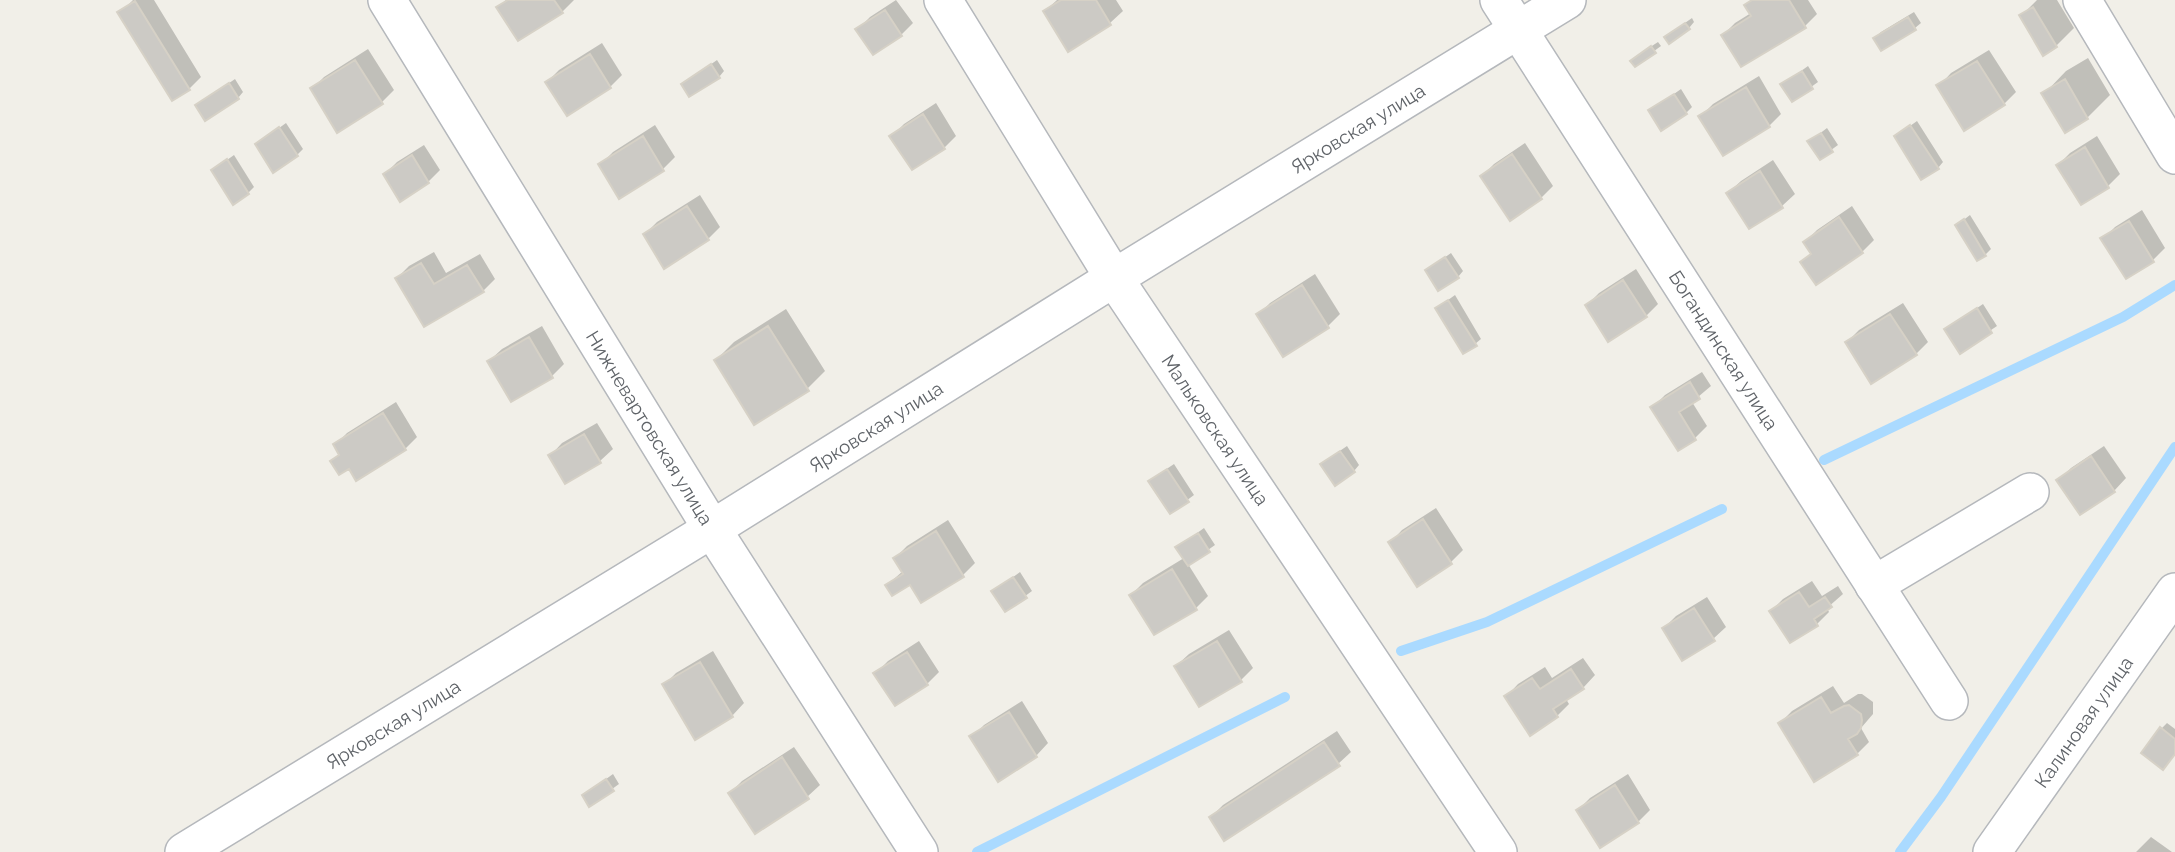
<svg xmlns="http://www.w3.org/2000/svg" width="2175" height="852" font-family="Raleway,sans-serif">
<rect width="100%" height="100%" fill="#f1efe8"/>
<path fill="#0003" d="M133 0H154L201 77 189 89 120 13Z
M506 0H574L562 12 499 7Z
M896 0 913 23 901 35 858 29 870 17Z
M1057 0H1116L1123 11 1110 23 1069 49 1045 11Z
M1751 0H1808L1817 14 1805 26 1723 35 1735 23 1751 13 1746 5Z
M2037 0H2057L2074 28 2056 46 2044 53 2021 16Z
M1914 12 1921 23 1915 28 1875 38 1881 32Z
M1692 18 1694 22 1689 28 1672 32Z
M1658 42 1661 46 1635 65 1638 55Z
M602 43 622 75 610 87 547 82 559 70Z
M368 49 394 90 381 103 312 89 324 77Z
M1989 50 2016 92 2004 104 1939 86 1951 73Z
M2088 58 2110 95 2087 118 2044 94 2066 71Z
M717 60 724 71 719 77 683 84Z
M1808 66 1818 82 1793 100 1783 84Z
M1759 76 1781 114 1769 126 1700 117 1713 104Z
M235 79 243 92 238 98 197 105Z
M1681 89 1692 107 1686 113 1650 111Z
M936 103 956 136 944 148 892 136 904 124Z
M1917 121 1943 162 1938 168 1896 136Z
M286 123 303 149 297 155 257 144Z
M655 125 675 157 663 169 620 196 600 165 613 152Z
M1827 128 1838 145 1820 158 1810 141Z
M2097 136 2120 174 2108 186 2081 203 2058 165 2070 153Z
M1525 143 1553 186 1541 198 1482 176 1494 164Z
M424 145 440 170 428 182 385 174 397 162Z
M234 155 254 187 248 193 213 170Z
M1773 160 1795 194 1782 206 1750 227 1728 193 1741 181Z
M700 195 720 227 708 239 645 234 657 222Z
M1852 206 1874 240 1862 252 1816 283 1802 262 1812 252 1805 242 1817 230Z
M2142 210 2165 248 2153 260 2126 277 2103 239 2115 227Z
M1970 215 1991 249 1985 255 1957 225Z
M434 252 446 273 480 254 495 279 483 291 425 325 397 278 409 266Z
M1451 253 1463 271 1458 277 1427 270Z
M1636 269 1658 304 1646 316 1587 305 1599 293Z
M1315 274 1340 314 1328 326 1258 315 1270 303Z
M1455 295 1481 339 1475 344 1437 308Z
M1903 303 1928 342 1916 354 1847 342 1859 330Z
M1983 304 1997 326 1960 351 1946 329Z
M786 309 825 371 807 389 716 360 734 342Z
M542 326 564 364 552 376 489 361 502 349Z
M1702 372 1711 386 1692 402 1707 426 1695 438 1679 448 1653 407 1665 395Z
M396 402 417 437 405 449 349 467 332 461 340 453 335 445 347 433Z
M597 423 613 449 600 461 566 482 550 456 562 443Z
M1347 446 1359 465 1354 471 1328 459Z
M2104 446 2126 478 2114 491 2059 480 2071 468Z
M1174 464 1194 495 1171 512 1156 476Z
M1436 508 1463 550 1451 562 1417 585 1390 543 1402 530Z
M948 520 975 563 963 575 922 601 910 582 887 585 903 571 895 558 907 546Z
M1204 528 1215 545 1188 564 1208 596 1196 608 1131 595 1143 583 1184 558 1178 547Z
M1020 572 1032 591 1006 610 994 591Z
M1812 581 1822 596 1838 586 1843 594 1827 608 1829 612 1817 624 1790 641 1771 611 1783 599Z
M1707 597 1726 627 1713 639 1664 628 1676 616Z
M1229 630 1253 668 1241 680 1176 666 1189 654Z
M919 641 939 672 927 684 876 673 888 661Z
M713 651 744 703 732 716 664 685 676 673Z
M1583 658 1595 675 1583 688 1566 699 1569 704 1557 716 1506 697 1518 684 1545 667 1552 678Z
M1833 686 1844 703 1858 694H1862L1873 702V714L1861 728 1869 742 1857 754 1780 723 1792 711Z
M1022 701 1048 743 1036 756 998 779 972 737 984 725Z
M2167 723 2175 729V754L2161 729Z
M1337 731 1351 752 1338 764 1211 817 1223 805Z
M794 747 820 785 807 797 730 793 742 781Z
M613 774 619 784 590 805 584 795Z
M1628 774 1650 810 1638 822 1578 810 1590 798Z
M2151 837 2172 852H2136Z"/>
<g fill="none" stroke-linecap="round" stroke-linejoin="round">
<path stroke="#aadaff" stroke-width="10" d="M1824 460 2123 317 2175 285
M1401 651 1487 622 1722 509
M977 852 1285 697
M1900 852 1941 797 2175 447"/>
</g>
<path fill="#cccac5" stroke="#d6d1c6" stroke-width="2" d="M508 0H554L563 13 518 41 496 7Z
M1061 0H1096L1111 25 1068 52 1043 11Z
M1752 0H1789L1806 28 1741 67 1721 35 1751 16 1744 5Z
M135 1 190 90 172 101 117 12Z
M2033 7 2057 47 2043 56 2019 15Z
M885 10 902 36 873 55 855 29Z
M1908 17 1916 30 1881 51 1873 38Z
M1685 23 1690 29 1669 44 1664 37Z
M1651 46 1656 53 1635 67 1630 61Z
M590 54 611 88 567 116 545 82Z
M355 60 383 104 337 133 310 88Z
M1977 61 2005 105 1964 131 1936 85Z
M711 64 720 78 689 97 681 84Z
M1802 71 1813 89 1792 102 1780 84Z
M2065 79 2088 119 2065 133 2041 93Z
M229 83 239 99 205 121 195 105Z
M1746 87 1770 127 1723 156 1698 116Z
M1674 94 1687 114 1661 131 1648 110Z
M923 114 945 149 912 170 889 136Z
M1910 125 1939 169 1921 180 1894 136Z
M279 127 298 156 273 173 255 144Z
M1821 133 1833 152 1820 160 1807 141Z
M643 136 664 171 619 199 598 164Z
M2085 147 2109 188 2081 205 2056 165Z
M1512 154 1542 199 1510 221 1480 176Z
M412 155 429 183 400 202 383 174Z
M227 159 249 194 233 205 211 170Z
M1760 171 1783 208 1749 229 1726 193Z
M687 206 709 240 664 269 643 234Z
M1839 217 1863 253 1816 285 1800 262 1811 254 1803 242Z
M1964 219 1986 256 1977 261 1955 225Z
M2129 221 2154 262 2126 279 2100 238Z
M1445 257 1459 278 1438 291 1425 270Z
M421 263 434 284 467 265 484 292 424 327 395 278Z
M1623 280 1647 317 1608 342 1585 305Z
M1302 285 1329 328 1283 357 1256 314Z
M1448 300 1477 346 1463 354 1435 308Z
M1977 308 1992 333 1960 354 1944 329Z
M1890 314 1917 355 1871 384 1845 342Z
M768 326 809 391 754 425 714 360Z
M529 337 553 378 511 402 487 361Z
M1690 382 1700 399 1679 412 1696 440 1678 451 1650 407Z
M383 413 406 450 356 481 349 469 339 475 330 461 339 455 333 444Z
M584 434 601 463 565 484 548 455Z
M1340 451 1355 472 1335 486 1320 464Z
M2091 456 2115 492 2080 515 2056 480Z
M1167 469 1189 502 1170 514 1148 481Z
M1423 519 1452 564 1417 587 1388 542Z
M936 531 964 577 921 603 910 585 892 596 885 585 903 574 893 558Z
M1198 533 1210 552 1188 566 1175 547Z
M1172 569 1197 610 1154 635 1129 595Z
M1013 577 1027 598 1005 612 991 591Z
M1799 592 1809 607 1825 597 1832 607 1814 619 1818 626 1790 643 1769 611Z
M1694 608 1715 641 1682 661 1662 628Z
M1217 641 1242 682 1199 707 1174 666Z
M907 652 928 685 895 706 873 673Z
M700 662 733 717 695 740 662 684Z
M1571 669 1584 689 1553 709 1558 717 1530 736 1504 696 1532 678 1540 689Z
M1821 697 1831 713 1844 706 1849 705 1861 714 1862 720 1861 728 1857 734 1848 739 1858 755 1814 782 1778 723Z
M1009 712 1037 757 998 782 969 736Z
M2160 727 2175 739V754L2163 770 2141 753Z
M1324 742 1340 766 1224 841 1209 817Z
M782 757 809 799 755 834 728 793Z
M606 779 614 791 589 807 582 795Z
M1615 785 1639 823 1600 848 1576 810Z"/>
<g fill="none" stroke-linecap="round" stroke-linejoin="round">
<g stroke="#b5b8bc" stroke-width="40">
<g id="minor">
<path id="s1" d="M387 0 712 529 919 852"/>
<path id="s2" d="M943 0 1114 278 1498 852"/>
<path id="s3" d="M1499 0 1949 701"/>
<path d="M2082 0 2175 155"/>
<path d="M1874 585 2030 492"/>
<path id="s4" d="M184 852 712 529 1114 278 1567 0"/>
<path id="s5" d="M1992 852 2175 592"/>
</g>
</g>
<use href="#minor" stroke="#fff" stroke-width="37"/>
</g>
<g text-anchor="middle" stroke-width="6" stroke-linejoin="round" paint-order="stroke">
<g font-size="19" fill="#5f6368" stroke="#fff">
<text dy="7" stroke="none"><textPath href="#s4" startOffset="1379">Ярковская улица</textPath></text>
<text dy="7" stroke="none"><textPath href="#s3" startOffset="416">Богандинская улица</textPath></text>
<text dy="7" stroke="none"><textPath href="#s4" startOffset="812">Ярковская улица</textPath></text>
<text dy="7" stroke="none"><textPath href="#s1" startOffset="502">Нижневартовская улица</textPath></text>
<text dy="7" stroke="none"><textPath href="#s2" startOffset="509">Мальковская улица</textPath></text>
<text dy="7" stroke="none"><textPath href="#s5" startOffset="159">Калиновая улица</textPath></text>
<text dy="7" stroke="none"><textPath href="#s4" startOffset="245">Ярковская улица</textPath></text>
</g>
</g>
</svg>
